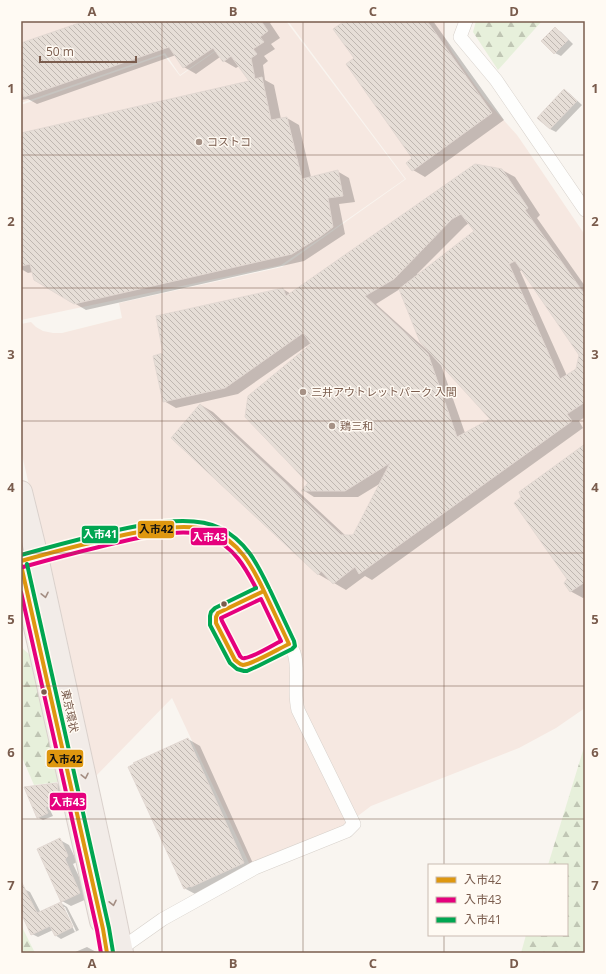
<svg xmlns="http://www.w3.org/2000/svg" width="606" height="974" font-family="'Open Sans','Noto Sans JP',sans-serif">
<defs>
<pattern id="forest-firs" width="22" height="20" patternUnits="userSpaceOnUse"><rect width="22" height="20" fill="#e7f0db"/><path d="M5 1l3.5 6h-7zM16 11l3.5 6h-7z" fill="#c0c6b4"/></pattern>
<pattern id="building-back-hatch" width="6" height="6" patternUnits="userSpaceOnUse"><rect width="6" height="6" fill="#e6ded7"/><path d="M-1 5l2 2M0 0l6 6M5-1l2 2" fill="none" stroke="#bfb7b1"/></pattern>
</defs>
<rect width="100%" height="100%" fill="#f9f5f0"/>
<path fill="#f6e8e1" d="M21 21H258L180 75 165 53 21 103Z
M259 21H286L405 179 318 240 281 265 21 320V105L164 55 180 76Z
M288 21H444V36L452 52 484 98 517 135 526 148 585 235V708L556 728 519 748 371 806 342 828 250 865 172 698 95 777 21 450V324L31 322 36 327 43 331 53 333H62L122 318 119 303 282 267 406 179Z"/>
<path fill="url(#forest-firs)" d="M476 21H542L498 70 473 32Z
M21 647 30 655 58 782 34 785 21 755Z
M585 744V953H521L526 935H567V865H548Z
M21 925 35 953H21Z"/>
<path fill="#0003" fill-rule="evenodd" d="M88 21H273L270 23 280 38 271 44 275 49 264 56 268 61 263 65 265 80 274 85 281 119 287 118 299 125 311 177 337 171 349 178 355 202 339 204 345 234 304 261 86 310 74 303 33 272 28 273 21 269V134L250 81 239 66 236 68 224 61 220 57 196 74 184 67 176 55 37 104 28 99 21 100V44Z
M347 21H433L504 120 425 177 413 170V158L356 59Z
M555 28 561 32 573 44 561 56 555 53Z
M564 90 570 94 582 105 556 132 550 129Z
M502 170 515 177 540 215 537 218 585 286V417L579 421 583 428 372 580 365 576 346 590 334 583 331 580 330 581 318 574 201 405 213 412 346 536H354L381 483 358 497H314L303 490 310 483 313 344 311 343 238 394 176 408 164 401V354L283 289 291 294ZM469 223 475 231 418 275 417 274 465 226ZM522 270 580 354 576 369 567 376 520 271ZM400 289 430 351 429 352 376 304ZM440 362 492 419 465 433Z
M585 446V597L583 598 570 591 568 579Z
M188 739 200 746 256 870 197 895 184 888Z
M57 784 62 787 65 803 63 804V808L50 810 53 816 43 820 37 817Z
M60 840 69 845 77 862 73 864 89 898 71 906 62 901Z
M24 889 30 892 41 913 61 903 67 907 79 930 61 939 55 935 53 930 38 937 32 934 21 907V890ZM62 907H65L76 931 75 932Z
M87 947 98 953H73Z"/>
<path fill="url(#building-back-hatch)" stroke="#e2d8d2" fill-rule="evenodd" d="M85 21H261L268 31 260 37 264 42 253 49 257 54 251 58 255 79 262 77 271 120 287 117 302 179 338 170 343 196 328 198 333 227 321 236 292 254 74 304 34 280 30 264 21 266V133L249 81 231 56 223 62 213 48 183 68 169 47 24 97 21 89V43Z
M345 21H427L492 113 412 171 406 163 412 158 346 64 354 58 333 29Z
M555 27 568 40 554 54 541 41Z
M564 89 577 101 550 129 537 118Z
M475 164 502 169 528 208 525 210 585 295V402L567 414 572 421 359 574 355 567 333 584 321 571 318 575 171 438 200 404 341 535H353L390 463 345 491H301L308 483 245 417 248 396 311 344 303 333 225 388 163 402 153 356 163 353 156 316 283 288 286 296ZM461 214 474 231 399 289 420 342 490 419 457 437 428 354 365 296 394 279 452 219ZM515 261 579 355 576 369 560 379 509 264Z
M585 444V582L570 592 564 583 567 579 514 503 521 497 519 492Z
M188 738 244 863 191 887 190 886 184 889 128 767 134 764 133 763Z
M57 783 59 801H57L58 805 45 807 48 813 37 818 24 787Z
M60 838 68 856 65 859 80 893 61 902 37 849Z
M21 881 37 913 61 902 73 927 55 936 50 926 31 935 21 913Z"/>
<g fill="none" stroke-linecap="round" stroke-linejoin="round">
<g stroke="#d7d1cb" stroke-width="14">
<path id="minor" d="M466 21 460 37 496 80 585 210
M30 558 82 544 143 532 169 528H191L207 529 222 536 237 549 245 558 251 566 294 653C300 671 293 691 298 710L354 824 347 831 255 868 163 919 129 943 121 944"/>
</g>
<g stroke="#dad1cc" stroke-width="24">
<path id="trunk" d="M21 492 37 557 107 879 122 953
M21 565 101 921"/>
</g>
<use href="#minor" stroke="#fefefd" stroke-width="13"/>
<use href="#trunk" stroke="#f2ece8" stroke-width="22"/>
<g stroke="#fffaf3" stroke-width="7">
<path id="bus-1" d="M21 561C46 554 72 547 98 541 127 534 183 520 211 531 239 541 252 566 264 591
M21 565 103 929 107 953
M264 591 289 644C280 648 251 665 243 665 239 664 238 662 235 660L216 623V617L218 613Z"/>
</g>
<g stroke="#fffaf3" stroke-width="7">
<path id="bus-2" d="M23 567C48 560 74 553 99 547 128 540 183 525 210 537 234 547 245 567 256 588
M21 592 97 930 101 953
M261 599 281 641C273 645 254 657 245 658 242 659 242 658 240 656L222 621 221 618Z"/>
</g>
<g stroke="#fffaf3" stroke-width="7">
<path id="bus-3" d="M21 555C46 548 72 541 97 535 131 527 188 512 220 528 246 541 257 563 269 588
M27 564 109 928 113 952
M256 588 215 608 211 612 210 616V625L230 663 237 669 244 671H247L258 666 292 649 295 646 294 641 270 590"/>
</g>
<use href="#bus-1" stroke="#de970f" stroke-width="4"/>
<use href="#bus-2" stroke="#e5007d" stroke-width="4"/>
<use href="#bus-3" stroke="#00a651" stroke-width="4"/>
</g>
<defs><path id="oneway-chevron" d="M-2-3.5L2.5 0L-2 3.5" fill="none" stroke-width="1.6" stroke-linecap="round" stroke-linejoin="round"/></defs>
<g stroke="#a48e83">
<use href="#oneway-chevron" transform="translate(45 595) rotate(78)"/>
<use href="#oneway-chevron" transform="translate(85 776) rotate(78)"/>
<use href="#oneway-chevron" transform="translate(113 903) rotate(78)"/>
</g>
<path fill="none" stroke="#7a5c4d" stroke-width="1" stroke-opacity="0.55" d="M162 21V953M303 21V953M444 21V865M21 155H585M21 288H585M21 421H585M21 553H585M21 686H585M21 819H585M444 935V953"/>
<g fill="#a69286" stroke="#fffaf3" stroke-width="1.5">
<circle cx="199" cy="142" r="4"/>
<circle cx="303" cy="392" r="4"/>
<circle cx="332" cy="426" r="4"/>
</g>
<g fill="#7a5c4d" stroke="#fffaf3" stroke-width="1.5">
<circle cx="224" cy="604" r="3.5"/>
<circle cx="44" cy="692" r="3.5"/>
</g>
<g text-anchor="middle" stroke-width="3" stroke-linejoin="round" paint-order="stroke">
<g font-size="11" fill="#7a5c4d" stroke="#fffaf3" text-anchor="start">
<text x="207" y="146">コストコ</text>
<text x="311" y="396">三井アウトレットパーク 入間</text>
<text x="340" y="430">鶏三和</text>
</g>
<g font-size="11" fill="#7a5c4d" stroke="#fffaf3">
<text transform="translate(70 711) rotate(78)" y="4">東京環状</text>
</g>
</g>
<g stroke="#fffaf3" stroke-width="1.5">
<rect x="137" y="520" width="38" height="19" rx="4" fill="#de970f"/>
<rect x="81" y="525" width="38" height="19" rx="4" fill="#00a651"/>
<rect x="190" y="527" width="38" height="19" rx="4" fill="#e5007d"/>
<rect x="46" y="749" width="38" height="19" rx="4" fill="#de970f"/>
<rect x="49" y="792" width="38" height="19" rx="4" fill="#e5007d"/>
</g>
<g font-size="11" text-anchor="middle" font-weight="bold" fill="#fff">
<text x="100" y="538">入市41</text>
<text x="209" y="541">入市43</text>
<text x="68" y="806">入市43</text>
</g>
<g font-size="11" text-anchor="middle" font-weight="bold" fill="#111">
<text x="156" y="533">入市42</text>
<text x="65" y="763">入市42</text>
</g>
<rect width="606" height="974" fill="none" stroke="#fffaf3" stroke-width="44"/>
<rect x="428" y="864" width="140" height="72" fill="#fffaf3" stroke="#cabbb1"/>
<rect x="436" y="877" width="20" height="6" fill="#de970f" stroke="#cabbb1"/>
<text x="464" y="884" font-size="12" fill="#7a5c4d">入市42</text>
<rect x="436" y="897" width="20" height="6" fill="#e5007d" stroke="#cabbb1"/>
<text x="464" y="904" font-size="12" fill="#7a5c4d">入市43</text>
<rect x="436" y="917" width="20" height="6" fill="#00a651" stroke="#cabbb1"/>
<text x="464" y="924" font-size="12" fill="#7a5c4d">入市41</text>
<path d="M40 56v6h96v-6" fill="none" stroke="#7a5c4d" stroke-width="2"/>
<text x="46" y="56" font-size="12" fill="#7a5c4d" stroke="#fffaf3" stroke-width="3" paint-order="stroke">50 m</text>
<rect x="22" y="22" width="562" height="930" fill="none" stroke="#7a5c4d" stroke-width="1.5"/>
<g font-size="13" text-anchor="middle" font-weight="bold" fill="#7a5c4d">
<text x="92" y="16">A</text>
<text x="233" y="16">B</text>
<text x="373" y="16">C</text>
<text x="514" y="16">D</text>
<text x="11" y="93">1</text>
<text x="595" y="93">1</text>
<text x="11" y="226">2</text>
<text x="595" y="226">2</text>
<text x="11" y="359">3</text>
<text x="595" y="359">3</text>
<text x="11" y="492">4</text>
<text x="595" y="492">4</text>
<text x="11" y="624">5</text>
<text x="595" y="624">5</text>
<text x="11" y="757">6</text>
<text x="595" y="757">6</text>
<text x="11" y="890">7</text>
<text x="595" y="890">7</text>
<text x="92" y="968">A</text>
<text x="233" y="968">B</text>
<text x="373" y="968">C</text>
<text x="514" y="968">D</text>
</g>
</svg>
